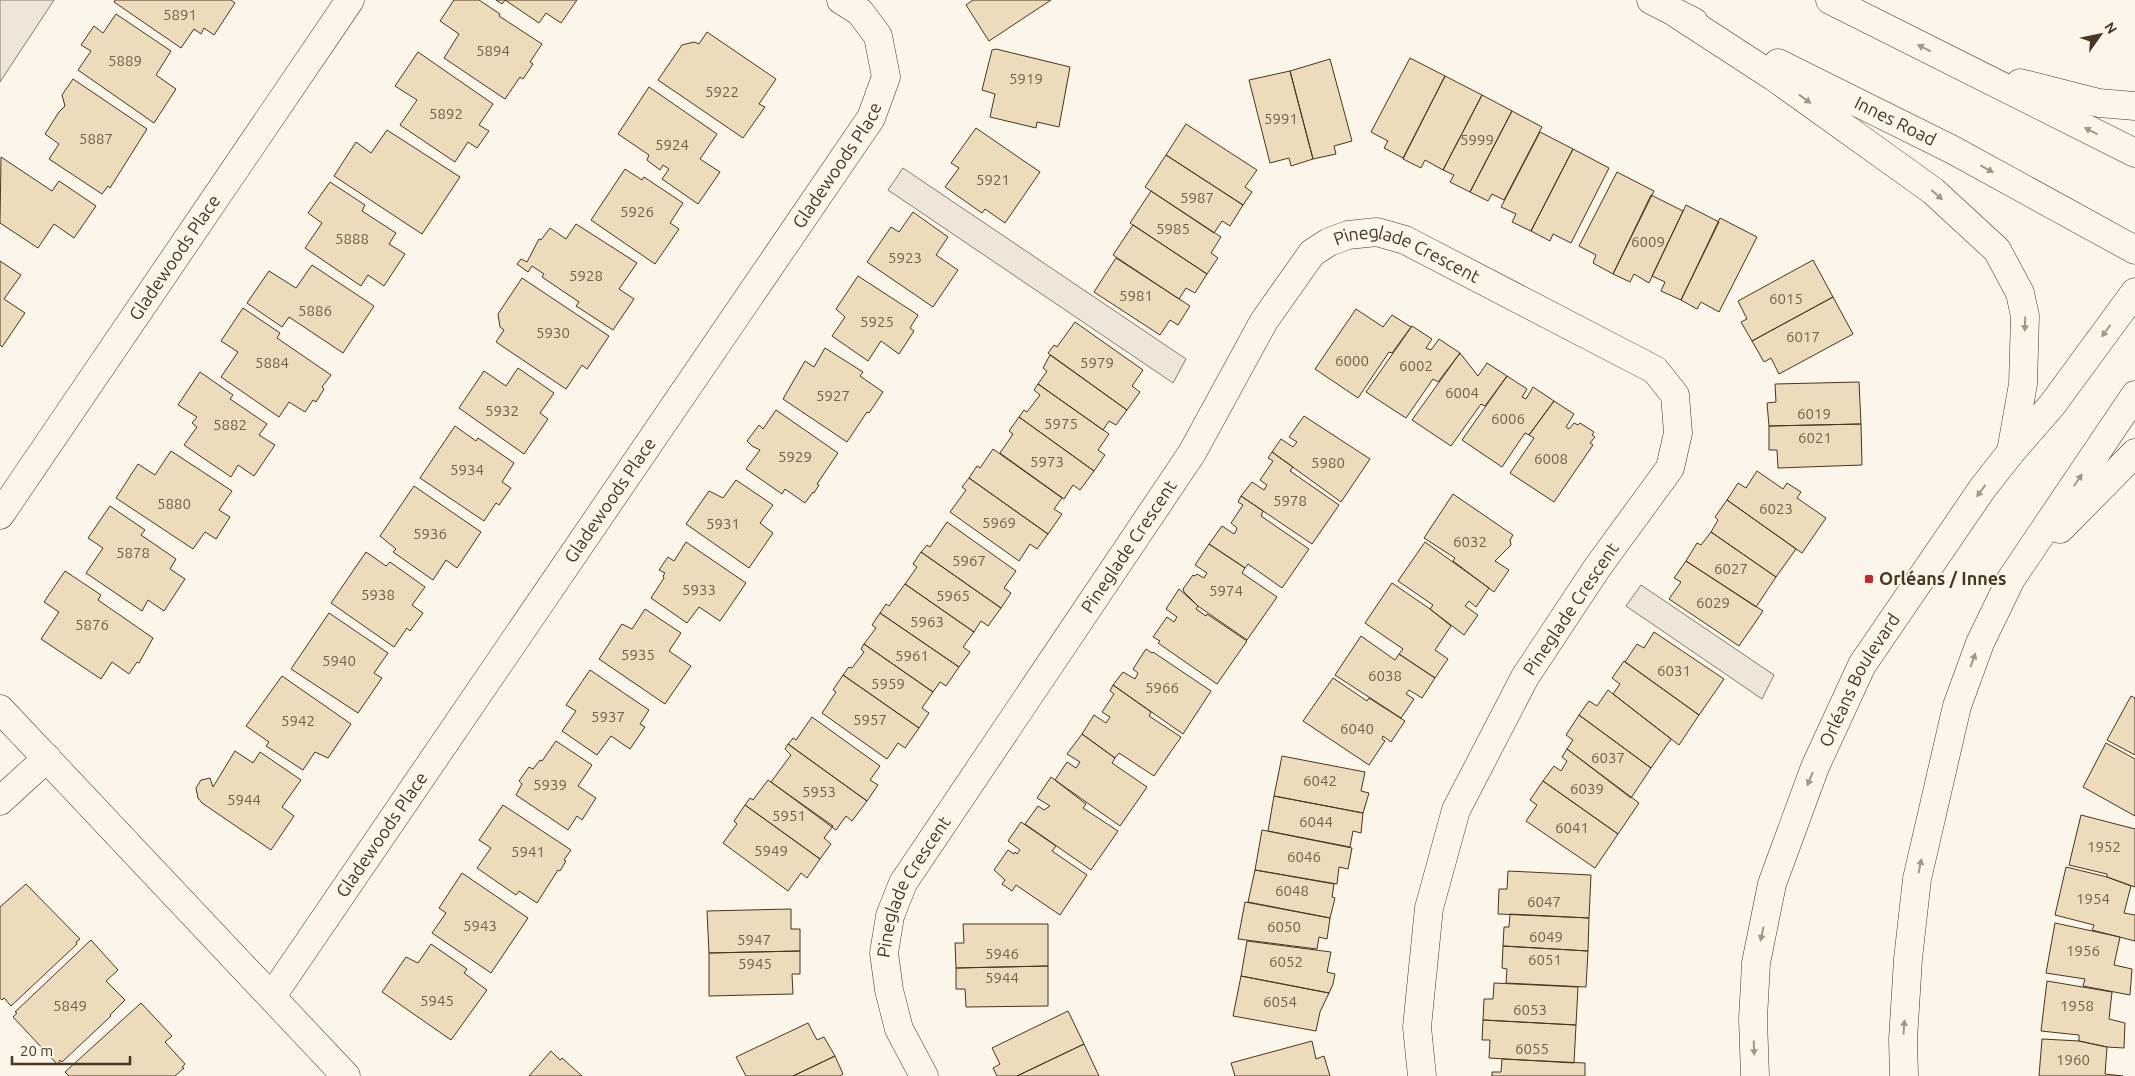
<svg xmlns="http://www.w3.org/2000/svg" width="2135" height="1076" font-family="Ubuntu,sans-serif">
<rect width="100%" height="100%" fill="#fbf6e9"/>
<path fill="#ede6d9" stroke="#887966" d="M0 0H54L0 82Z
M903 168 1186 359 1173 383 888 190Z
M1641 585 1774 675 1762 699 1626 606Z"/>
<path fill="#ecdcbc" stroke="#4a3520" d="M115 0H231L235 3 214 35 204 28 201 34 194 29 181 48 114 2Z
M454 0H479L500 14 499 16 542 44 530 62 533 64 523 79 520 77 505 99 444 58 459 34 440 21Z
M496 0H577L561 23 546 13 539 23 505 0 502 4Z
M973 0H1051L989 41 966 5Z
M116 14 171 51 156 75 176 89 154 123 78 70 91 51 81 45 94 26 103 33Z
M707 32 776 79 759 104 765 107 743 138 658 80 682 45 694 42 699 44Z
M996 49 1070 67 1059 127 1037 122 1036 128 990 117 995 94 982 90 992 50Z
M418 52 493 104 479 125 489 131 477 148 468 142 455 162 400 125 417 100 395 86Z
M1410 58 1445 76 1403 158 1384 148 1388 141 1371 132Z
M1330 59 1352 141 1334 146 1336 154 1313 159 1290 71Z
M1290 71 1313 159 1291 166 1289 158 1270 163 1249 80Z
M1445 76 1482 95 1443 170 1425 160 1421 168 1403 159Z
M73 79 147 129 110 188 108 186 102 194 49 159 59 144 45 134 59 112 65 106 62 95Z
M649 87 717 134 700 159 720 172 698 204 662 179 669 169 663 165 660 170 647 160 649 155 618 134Z
M1482 95 1512 111 1470 192 1450 182 1454 175 1443 170Z
M1512 111 1542 127 1504 200 1492 194 1488 201 1470 192Z
M1186 124 1257 170 1245 187 1252 192 1243 205 1166 155Z
M976 128 1040 172 1005 223 985 209 982 213 945 187 959 168 951 163Z
M387 130 460 177 422 234 334 176 356 142 371 153Z
M1540 132 1573 149 1531 231 1512 222 1516 214 1501 207Z
M1573 149 1609 168 1571 243 1553 234 1550 241 1531 231Z
M1166 155 1243 205 1230 226 1222 221 1214 233 1145 187Z
M1 157 52 191 59 181 96 206 74 238 54 224 38 248 0 223Z
M625 169 642 180 644 177 683 203 670 223 679 229 655 264 591 220Z
M1617 172 1654 191 1613 274 1593 263 1596 255 1579 246Z
M330 182 365 205 362 211 396 233 389 244 405 254 384 286 368 275 361 286 305 248 322 223 308 213Z
M1151 191 1221 237 1211 253 1218 258 1207 274 1130 223Z
M1651 195 1683 211 1649 283 1634 274 1630 282 1613 274Z
M1686 205 1719 222 1681 300 1661 291 1665 282 1652 276Z
M913 212 948 237 936 255 958 270 933 307 867 262 891 227 899 232Z
M1720 218 1757 237 1719 312 1701 302 1697 309 1681 300Z
M576 224 637 263 619 289 634 299 613 330 576 306 579 302 542 277 544 274 532 266 528 272 517 264 521 259 527 262 539 239 541 240 550 228 566 239Z
M1133 225 1207 274 1195 293 1186 288 1179 299 1113 255Z
M1116 258 1190 306 1178 325 1170 320 1160 335 1094 292Z
M1813 260 1833 297 1752 341 1741 322 1747 319 1738 301Z
M0 261 21 275 4 299 25 313 2 347 0 345Z
M312 265 374 306 343 353 289 317 282 327 247 303 269 271 296 288Z
M858 276 918 315 910 328 914 331 899 354 881 341 868 361 832 336 845 317 836 309Z
M522 278 609 336 587 369 582 365 566 389 496 342 504 330 500 327 498 314Z
M1833 297 1853 334 1779 374 1771 358 1764 362 1752 341Z
M243 308 280 333 277 338 331 375 322 387 324 389 316 402 313 400 305 412 289 402 279 417 221 377 238 352 221 341Z
M1356 309 1383 327 1392 315 1411 327 1392 353 1389 352 1358 398 1315 369Z
M1075 322 1143 370 1132 386 1140 392 1127 410 1048 353 1054 345 1057 347Z
M1412 326 1432 339 1426 348 1431 350 1439 339 1460 353 1438 382 1433 379 1406 418 1366 392Z
M825 348 863 372 860 376 883 392 869 413 867 412 847 442 783 399 805 361 814 367Z
M1460 353 1478 376 1487 363 1507 376 1485 406 1481 404 1451 446 1412 420Z
M1050 355 1127 410 1116 425 1109 421 1103 430 1038 384 1047 371 1043 368Z
M518 368 554 393 540 413 548 419 524 454 459 408 484 371 506 386Z
M200 372 233 395 230 399 267 424 259 435 275 445 254 476 238 465 231 477 184 445 197 427 192 423 197 417 178 405Z
M1507 376 1527 389 1522 397 1526 399 1533 387 1554 401 1529 435 1525 433 1502 467 1462 440Z
M1859 382 1861 424 1769 426 1767 403 1776 402 1775 384Z
M1038 384 1109 434 1098 450 1105 455 1094 471 1019 417 1024 410 1027 412 1040 395 1034 390Z
M1554 401 1574 414 1566 427 1569 429 1574 423 1578 425 1580 423 1594 432 1592 435 1595 437 1590 443 1593 445 1554 502 1510 473 1534 438 1529 435Z
M776 410 838 453 817 484 819 485 814 493 813 492 805 503 785 489 782 494 746 469 760 450 752 446 747 441 759 425 763 429Z
M1304 416 1370 459 1341 502 1272 452 1281 439 1293 447 1297 442 1289 437Z
M1019 417 1094 471 1080 490 1073 485 1064 499 1000 453 1013 434 1009 431Z
M1861 424 1862 465 1778 468 1777 450H1769V426Z
M455 426 476 441 478 438 514 463 502 482 511 488 499 505 496 503 484 521 420 478Z
M993 449 1062 498 1054 509 1062 514 1048 534 969 478 977 466 980 468Z
M171 451 232 491 219 510 230 517 216 539 205 532 193 549 116 498 138 464 155 475Z
M1272 452 1293 467 1290 471 1339 505 1312 544 1241 496 1252 482 1264 490 1267 485 1260 480 1273 461 1268 458Z
M1757 471 1783 489 1787 483 1801 492 1797 498 1826 518 1802 553 1727 500 1738 483 1746 488Z
M969 478 1048 534 1037 549 1030 544 1019 561 950 512 966 490 962 487Z
M736 480 773 505 760 523 773 533 749 568 686 524 709 491 723 498Z
M414 486 481 532 457 568 446 560 433 580 393 552 396 549 380 536Z
M1453 494 1513 535 1510 540 1511 545 1495 561 1509 570 1494 592 1453 561 1455 558 1424 538Z
M1241 496 1263 511 1261 516 1309 549 1282 588 1248 564 1245 568 1209 544 1222 526 1234 534 1236 531 1237 528 1231 523 1243 505 1238 502Z
M1727 500 1796 549 1776 577 1711 532 1718 520 1715 517Z
M110 506 145 530 141 535 176 559 170 569 185 579 164 611 148 600 142 611 86 573 103 548 88 538Z
M947 522 1016 571 1004 588 1011 593 1001 608 921 552 927 545 930 547Z
M1711 532 1776 577 1756 607 1686 561 1697 543 1701 545Z
M686 542 746 583 720 621 699 607 687 623 651 598 664 578 663 576 665 573 659 570 668 557 674 561Z
M1425 542 1489 588 1476 607 1469 601 1465 606 1478 615 1464 635 1430 609 1433 605 1398 581Z
M1209 544 1245 568 1242 573 1277 597 1247 640 1198 606 1184 592 1183 589 1193 575 1195 576 1197 574 1204 578 1207 573 1195 565Z
M366 552 386 566 390 562 425 587 412 605 423 613 410 631 407 628 394 647 331 603Z
M921 552 1001 608 988 626 981 621 974 632 905 584 917 567 913 564Z
M1686 561 1763 611 1739 646 1669 599 1681 582 1674 578Z
M65 571 101 595 98 600 153 638 139 663 137 662 129 674 112 662 101 679 41 639 59 612 44 602Z
M1392 583 1430 609 1451 626 1435 650 1448 659 1435 678 1399 654 1403 649 1365 623Z
M905 584 974 632 963 647 970 652 959 667 880 613 886 604 889 606Z
M1179 589 1198 606 1196 609 1206 616 1207 614 1247 641 1217 684 1158 643 1160 641 1153 637 1167 617 1174 622 1177 617 1166 609Z
M645 609 681 633 669 651 691 666 665 704 599 659 622 624 632 629Z
M329 613 388 653 374 673 382 678 358 713 291 669Z
M880 613 959 667 946 686 940 682 933 692 864 644 876 628 872 625Z
M1654 632 1724 679 1699 715 1625 662 1637 644 1644 648Z
M1361 636 1395 660 1399 654 1435 678 1422 698 1409 690 1406 694 1414 699 1401 718 1335 675Z
M864 644 933 692 922 708 929 713 919 728 843 675 849 667 852 668 864 652 861 649Z
M1146 649 1152 653 1153 652 1211 691 1183 734 1113 685 1123 672 1135 679 1138 673 1133 669Z
M1624 661 1699 715 1679 745 1613 694 1620 684 1612 678Z
M590 670 649 710 640 724 645 727 630 749 611 736 597 755 562 731 576 711 566 705Z
M843 675 919 728 905 748 898 743 887 759 822 713 836 692 833 690Z
M282 676 351 724 328 758 315 752 303 770 266 746 269 742 246 726Z
M1333 678 1367 701 1369 698 1405 721 1391 742 1383 736 1382 739 1385 741 1369 765 1303 721Z
M1113 685 1151 712 1149 716 1181 737 1154 776 1119 753 1115 758 1082 734 1094 715 1106 723 1110 717 1102 712 1114 694 1110 691Z
M1608 690 1671 739 1651 768 1579 715 1589 701 1597 706Z
M2131 696 2135 698V755L2107 740Z
M1579 715 1651 768 1631 798 1567 749 1573 740 1566 735Z
M812 717 880 766 870 780 878 785 867 801 788 744 793 738 796 740Z
M1082 734 1115 758 1112 763 1147 787 1120 826 1055 780 1067 762 1076 768 1080 762 1067 754Z
M556 741 592 765 578 786 596 798 582 820 577 816 568 830 516 795 522 784 519 781 529 767 533 769 540 760 542 761Z
M2106 743 2135 759V816L2083 787Z
M788 744 867 801 852 821 846 816 836 830 771 782 791 755 785 749Z
M1567 749 1639 803 1618 834 1543 781 1554 766 1561 771 1567 761 1562 757Z
M235 751 253 763 260 752 301 780 282 807 294 816 271 850 202 803 198 798 196 788 201 780 210 778 213 787Z
M1282 756 1365 772 1361 791 1369 793 1363 813 1274 796Z
M1051 777 1086 804 1083 808 1118 831 1091 870 1025 824 1038 806 1044 810 1050 806 1037 798Z
M768 780 833 826 824 838 831 844 820 859 745 805 750 798 753 800Z
M1543 781 1618 834 1595 868 1526 821 1537 805 1530 800Z
M1274 796 1363 813 1361 833 1353 831 1350 847 1268 831Z
M503 805 571 850 564 860 566 861 560 871 558 870 537 903 519 891 516 895 477 868 491 848 479 840Z
M745 805 820 859 807 878 801 873 788 891 723 843 737 824 734 821Z
M2081 815 2135 829V887L2107 877V874L2069 865Z
M1021 822 1056 846 1052 851 1087 875 1060 915 1016 885 1012 891 1002 884 1005 880 994 870 1008 850 1014 854 1015 852 1017 854 1020 850 1008 841Z
M1262 830 1352 848 1348 869 1339 867 1337 884 1255 870Z
M2066 867 2107 877 2131 886 2124 913 2135 915V941L2092 930 2094 925 2055 915Z
M1255 870 1334 884 1332 897 1335 898 1330 918 1248 902Z
M1508 871 1591 875 1589 918 1498 914 1499 889H1507Z
M462 873 528 918 491 973 432 933 446 913 439 908Z
M26 884 80 939 76 942 77 944 11 1006 4 998 2 1000 0 998V907Z
M1245 902 1330 918 1327 939 1319 937 1317 949 1238 939Z
M791 909V929H800V951L709 953 707 911Z
M1510 914 1589 918 1588 951 1503 946 1504 927H1509Z
M2055 923 2120 937 2114 965 2132 969 2130 995 2083 986 2085 979 2046 973Z
M963 924H1048V966L956 968 955 943H964Z
M91 940 118 970 106 981 125 1000 110 1015 111 1016 62 1062 60 1060 58 1065 13 1017 17 1013 15 1012Z
M1247 941 1331 952 1327 972 1335 974 1333 984 1329 993 1241 976Z
M431 944 467 969 464 973 487 990 451 1040 382 992 406 957 418 963Z
M1503 946 1588 951 1586 987 1506 983 1507 969 1502 968Z
M800 951V974H792L793 994 709 996V953Z
M1048 966V1006L966 1007 965 989H956V968Z
M1241 976 1329 993 1320 1012 1316 1031 1233 1016Z
M2047 981 2112 992 2109 1019 2125 1023 2124 1048 2107 1047 2079 1041V1035L2041 1031Z
M1494 983 1578 987 1576 1025 1483 1020 1484 999H1493Z
M141 1003 172 1036 165 1042 185 1064 182 1067 184 1068 175 1076H69L65 1072Z
M1068 1011 1084 1044 1017 1076H997L993 1068 1000 1064 992 1048Z
M1483 1020 1576 1025 1574 1063 1489 1058 1490 1040H1482Z
M808 1023 817 1040 824 1037 835 1056 793 1076H746L736 1057Z
M2042 1039 2079 1041 2107 1047 2105 1074 2123 1076H2039Z
M1312 1041 1316 1059 1324 1056 1330 1076H1235L1231 1063Z
M1084 1044 1099 1076H1017Z
M551 1051 560 1060 562 1058 582 1076H529Z
M835 1056 843 1074 840 1076H793Z
M1502 1059 1585 1063V1076H1492V1072H1501Z"/>
<g fill="none" stroke-linecap="round" stroke-linejoin="round">
<g stroke="#4a3520" stroke-width="29">
<g id="street">
<path id="s1" d="M0 515 350 0"/>
<path d="M0 709 346 1076"/>
<path d="M0 801 47 758"/>
<path id="s2" d="M272 996 871 118 886 77 878 36 860 12 841 0"/>
<path id="s3" d="M924 1076 899 1029 889 990 884 953 890 916 903 883 1192 453 1264 321 1312 253 1329 242 1348 235 1377 232 1405 240 1655 370 1675 395 1678 433 1670 468 1597 568 1525 677 1456 810 1429 908 1417 1027 1422 1076"/>
</g>
</g>
<g stroke="#4a3520" stroke-width="29">
<g id="secondary">
<path d="M1651 0 1694 22"/>
<path d="M1830 0 2135 153"/>
<path d="M1677 14 1774 77 1933 191 1997 250 2020 293 2025 316 2023 384 2011 452"/>
<path id="s4" d="M1778 63 1953 150 2135 250"/>
<path d="M2020 83 2099 103 2135 106"/>
<path d="M2060 529 2135 453"/>
<path id="s5" d="M1755 1076 1753 1019 1756 963 1772 884 1815 767 1862 665 1982 489 2011 452 2052 405 2135 292"/>
<path d="M1904 1076 1903 1040 1908 959 1917 879 1957 706 1980 643 2011 579 2135 395"/>
</g>
</g>
<use href="#street" stroke="#fbf6e9" stroke-width="28"/>
<use href="#secondary" stroke="#fbf6e9" stroke-width="28"/>
</g>
<defs><path id="oneway-solid" d="M-6-.8H1V-3.2L6.5 0L1 3.2V.8H-6Z" transform="scale(1.25)"/></defs>
<g fill="#a29684">
<use href="#oneway-solid" transform="translate(1924 48) rotate(-153)"/>
<use href="#oneway-solid" transform="translate(1805 99) rotate(36)"/>
<use href="#oneway-solid" transform="translate(2091 131) rotate(-153)"/>
<use href="#oneway-solid" transform="translate(1987 169) rotate(29)"/>
<use href="#oneway-solid" transform="translate(1937 195) rotate(41)"/>
<use href="#oneway-solid" transform="translate(2025 324) rotate(92)"/>
<use href="#oneway-solid" transform="translate(2106 331) rotate(126)"/>
<use href="#oneway-solid" transform="translate(2078 480) rotate(-56)"/>
<use href="#oneway-solid" transform="translate(1981 491) rotate(126)"/>
<use href="#oneway-solid" transform="translate(1973 660) rotate(-70)"/>
<use href="#oneway-solid" transform="translate(1810 779) rotate(112)"/>
<use href="#oneway-solid" transform="translate(1920 866) rotate(-78)"/>
<use href="#oneway-solid" transform="translate(1762 934) rotate(102)"/>
<use href="#oneway-solid" transform="translate(1904 1027) rotate(-86)"/>
<use href="#oneway-solid" transform="translate(1754 1048) rotate(88)"/>
</g>
<rect fill="#c62828" stroke="#fbf6e9" stroke-width="2" x="1864" y="574" width="10" height="10" rx="2.5"/>
<g text-anchor="middle" stroke-width="4" stroke-linejoin="round" paint-order="stroke">
<g font-size="15" fill="#725f47">
<text x="180" y="20">5891</text>
<text x="493" y="56">5894</text>
<text x="125" y="66">5889</text>
<text x="1026" y="84">5919</text>
<text x="722" y="97">5922</text>
<text x="446" y="119">5892</text>
<text x="1281" y="124">5991</text>
<text x="96" y="144">5887</text>
<text x="1477" y="145">5999</text>
<text x="672" y="150">5924</text>
<text x="993" y="185">5921</text>
<text x="1197" y="203">5987</text>
<text x="637" y="217">5926</text>
<text x="1173" y="234">5985</text>
<text x="352" y="244">5888</text>
<text x="1648" y="247">6009</text>
<text x="905" y="263">5923</text>
<text x="586" y="281">5928</text>
<text x="1136" y="301">5981</text>
<text x="1786" y="304">6015</text>
<text x="315" y="316">5886</text>
<text x="877" y="327">5925</text>
<text x="553" y="338">5930</text>
<text x="1803" y="342">6017</text>
<text x="1352" y="366">6000</text>
<text x="272" y="368">5884</text>
<text x="1097" y="368">5979</text>
<text x="1416" y="371">6002</text>
<text x="1462" y="398">6004</text>
<text x="833" y="401">5927</text>
<text x="502" y="416">5932</text>
<text x="1814" y="419">6019</text>
<text x="1508" y="424">6006</text>
<text x="1061" y="429">5975</text>
<text x="230" y="430">5882</text>
<text x="1815" y="443">6021</text>
<text x="795" y="462">5929</text>
<text x="1551" y="464">6008</text>
<text x="1047" y="467">5973</text>
<text x="1328" y="468">5980</text>
<text x="467" y="475">5934</text>
<text x="1290" y="506">5978</text>
<text x="174" y="509">5880</text>
<text x="1776" y="514">6023</text>
<text x="999" y="528">5969</text>
<text x="723" y="529">5931</text>
<text x="430" y="539">5936</text>
<text x="1470" y="547">6032</text>
<text x="133" y="558">5878</text>
<text x="969" y="566">5967</text>
<text x="1731" y="574">6027</text>
<text x="699" y="595">5933</text>
<text x="1226" y="596">5974</text>
<text x="378" y="600">5938</text>
<text x="953" y="601">5965</text>
<text x="1713" y="608">6029</text>
<text x="927" y="627">5963</text>
<text x="92" y="630">5876</text>
<text x="638" y="660">5935</text>
<text x="912" y="661">5961</text>
<text x="339" y="666">5940</text>
<text x="1674" y="676">6031</text>
<text x="1385" y="681">6038</text>
<text x="888" y="689">5959</text>
<text x="1162" y="693">5966</text>
<text x="608" y="722">5937</text>
<text x="870" y="725">5957</text>
<text x="298" y="726">5942</text>
<text x="1357" y="734">6040</text>
<text x="1608" y="763">6037</text>
<text x="1320" y="786">6042</text>
<text x="550" y="790">5939</text>
<text x="1587" y="794">6039</text>
<text x="819" y="797">5953</text>
<text x="244" y="805">5944</text>
<text x="789" y="821">5951</text>
<text x="1316" y="827">6044</text>
<text x="1572" y="833">6041</text>
<text x="2104" y="852">1952</text>
<text x="771" y="856">5949</text>
<text x="528" y="857">5941</text>
<text x="1304" y="862">6046</text>
<text x="1292" y="896">6048</text>
<text x="2093" y="904">1954</text>
<text x="1544" y="907">6047</text>
<text x="480" y="931">5943</text>
<text x="1284" y="932">6050</text>
<text x="1546" y="942">6049</text>
<text x="754" y="945">5947</text>
<text x="2083" y="956">1956</text>
<text x="1002" y="959">5946</text>
<text x="1545" y="965">6051</text>
<text x="1286" y="967">6052</text>
<text x="755" y="969">5945</text>
<text x="1002" y="983">5944</text>
<text x="437" y="1006">5945</text>
<text x="1280" y="1007">6054</text>
<text x="70" y="1011">5849</text>
<text x="2077" y="1011">1958</text>
<text x="1530" y="1015">6053</text>
<text x="1532" y="1054">6055</text>
<text x="2073" y="1065">1960</text>
</g>
<g font-size="18" fill="#4a3520" stroke="#fbf6e9">
<text dy="6" stroke="none"><textPath href="#s4" startOffset="131">Innes Road</textPath></text>
<text dy="6" stroke="none"><textPath href="#s2" startOffset="1005">Gladewoods Place</textPath></text>
<text dy="6" stroke="none"><textPath href="#s1" startOffset="311">Gladewoods Place</textPath></text>
<text dy="6" stroke="none"><textPath href="#s3" startOffset="1059">Pineglade Crescent</textPath></text>
<text dy="6" stroke="none"><textPath href="#s2" startOffset="600">Gladewoods Place</textPath></text>
<text dy="6" stroke="none"><textPath href="#s3" startOffset="609">Pineglade Crescent</textPath></text>
<text transform="translate(1571 609) rotate(-56)" y="6">Pineglade Crescent</text>
<text dy="6" stroke="none"><textPath href="#s5" startOffset="416">Orléans Boulevard</textPath></text>
<text dy="6" stroke="none"><textPath href="#s2" startOffset="195">Gladewoods Place</textPath></text>
<text dy="6" stroke="none"><textPath href="#s3" startOffset="204">Pineglade Crescent</textPath></text>
</g>
<g font-size="18" font-weight="bold" fill="#4a3520" stroke="#fbf6e9" text-anchor="start">
<text x="1879" y="585">Orléans / Innes</text>
</g>
</g>
<g transform="translate(2100 35) rotate(57)" stroke="#fbf6e9" stroke-width="4" paint-order="stroke">
<path d="M0-4L9 19L0 12L-9 19Z" fill="#4a3520"/>
<text y="-8" font-size="14" font-weight="bold" text-anchor="middle" fill="#4a3520">N</text>
</g>
<path d="M12 1056v8h118v-8" fill="none" stroke="#4a3520" stroke-width="2.5"/>
<text x="20" y="1056" font-size="15" fill="#4a3520" stroke="#fbf6e9" stroke-width="4" paint-order="stroke">20 m</text>
</svg>
